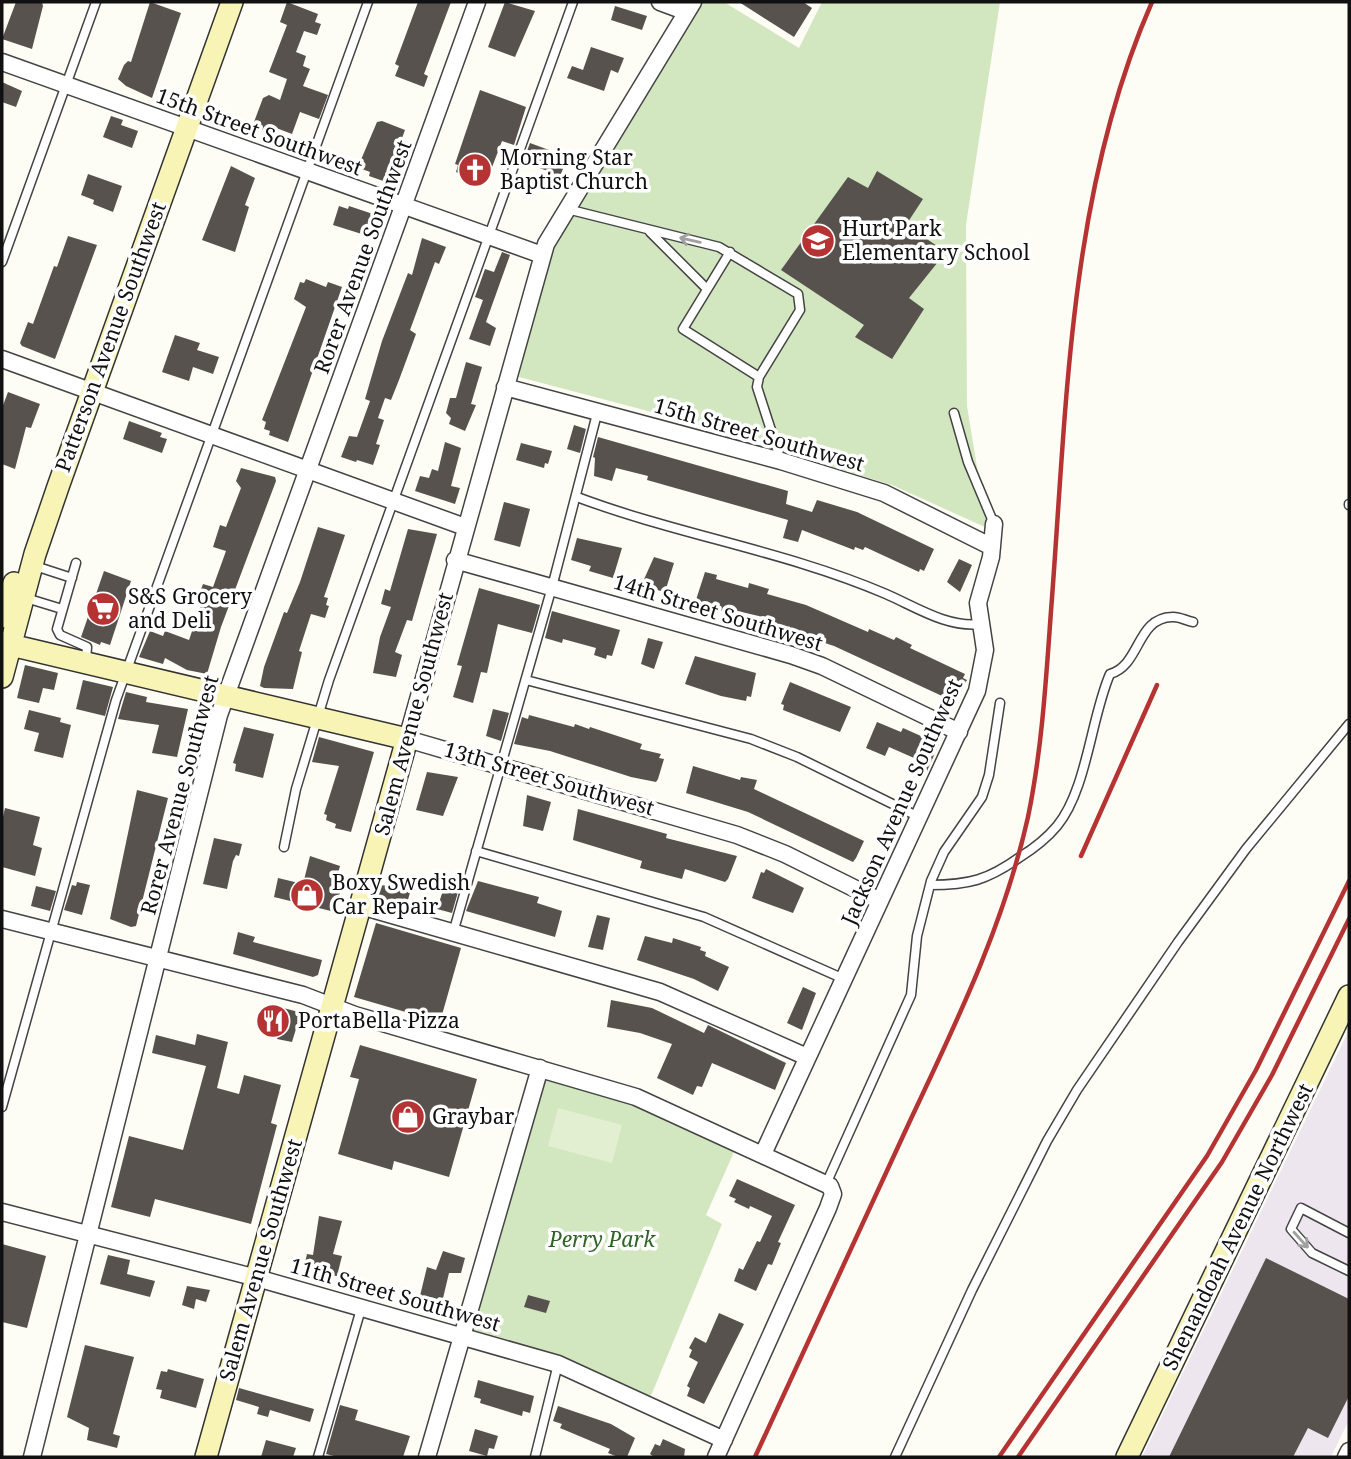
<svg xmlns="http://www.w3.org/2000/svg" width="1351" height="1459" font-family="'Noto Serif',serif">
<rect width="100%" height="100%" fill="#fefdf5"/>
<path fill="#ede6ee" d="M1349 1030V1420L1331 1457H1142Z"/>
<path fill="#d2e7c0" d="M693 2H724L799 48 822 2H1000L966 225 967 406 987 528 892 485 829 466 791 449 519 377 542 255Z
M540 1068 738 1143 706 1215 722 1224 648 1403 463 1337Z"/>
<path fill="#e3efd1" d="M558 1108 622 1125 612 1163 548 1146Z"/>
<path fill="#58524e" d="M16 2H42L43 6 32 49 2 39Z
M150 2 181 13 152 98 126 86 118 79 124 65 128 61 131 62Z
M287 2 318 14 315 22 321 24 317 35 304 31 296 52 306 56 303 66 310 69 303 86 328 95 319 119 300 112 292 134 271 126 263 130 257 128 254 122 263 98 269 95 280 100 287 79 269 72 287 25 280 22Z
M418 2H451L424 74 428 76 424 87 395 76 399 66 395 64Z
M505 2 535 11 515 57 488 47Z
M739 2H803L812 8 794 37Z
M615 6 647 16 642 30 611 20Z
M591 47 624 58 618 73 611 70 604 91 567 78 572 66 583 70Z
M2 82 22 91 16 107 2 102Z
M480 90 526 107 514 145 502 141 486 183 456 172 458 165 455 164Z
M111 116 123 120 121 125 138 131 132 148 103 137Z
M382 121 405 130 386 182 369 176 370 172 362 169 364 163 360 162 377 122Z
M530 143 568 157 560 176 527 163 524 159Z
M231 166 255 178 245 205 249 207 235 252 202 240Z
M877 171 923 199 906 225 946 252 909 298 924 309 892 359 855 337 864 325 781 270 848 177 868 188Z
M88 174 122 186 113 212 93 204 94 200 81 195Z
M339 206 348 209 349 206 373 214 365 235 333 225Z
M68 236 97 245 55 359 22 346 20 343 28 322 33 324 54 266 57 267Z
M422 238 446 247 439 264 435 262 410 330 416 334 399 380 391 400 385 398 378 418 384 420 376 444 380 445 373 465 357 460 356 462 341 457 349 436 357 437 370 401 365 399 382 341 408 273 412 275Z
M502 252 510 255 486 322 496 328 490 346 469 339 483 300 475 297 485 269 494 272Z
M306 279 326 287 328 282 342 287 288 442 269 435 270 431 264 429 266 422 262 420 306 307 294 299 300 282 304 283Z
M175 335 200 343 197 350 219 357 213 374 193 367 189 381 162 372Z
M466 362 482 367 471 404 476 405 465 431 449 424 451 418 446 413 450 398H456Z
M8 392 40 404 31 428 26 427 15 469 2 464V408Z
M129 421 162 433 160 437 167 439 162 453 123 439Z
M574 425 586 429 580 453 567 449Z
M598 437 788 491 786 504 812 512 817 500 857 512 934 549 924 571 920 569 919 572 865 547 863 550 855 547 854 550 802 530 798 542 783 538 788 520 647 480 648 476 616 468 612 481 594 476 595 458 593 457Z
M445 442 461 448 451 486 460 488 455 504 415 491 420 476 429 478 432 469 438 471Z
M521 443 552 451 548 464 545 463 544 468 516 460Z
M241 468 275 477 276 481 221 627 207 674 187 670 165 658 163 664 139 657 150 631 163 636 165 631 189 640 202 602 197 600 203 584 213 587 226 551 213 547 220 525 226 527 241 488 236 481Z
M504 502 530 509 520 547 494 540Z
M318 527 345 535 324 597 328 598 326 605 329 606 325 618 311 614 299 651 302 652 293 689 264 688 260 686 264 667 284 612 287 613 300 582Z
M408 529 437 534 412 621 407 620 395 652 402 655 396 677 373 673 380 637 391 607 381 604 385 589 390 591Z
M577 538 622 548 613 578 589 571 591 566 571 560Z
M654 557 674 563 665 592 641 586Z
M959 559 972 565 960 592 947 582Z
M104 571 131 581 110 645 101 642 100 645 81 637Z
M705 572 717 575 716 579 748 588 749 583 769 589 767 594 806 605 868 632 869 629 894 640 896 637 912 645 910 648 965 674 963 678 967 680 955 702 834 646 767 624V618L733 610 732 614 695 603Z
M479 588 540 605 532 633 498 624 487 673 481 672 473 703 453 697 462 666 457 665Z
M552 611 620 630 612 656 607 655 606 659 594 655 596 648 563 639 562 643 545 638Z
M648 638 663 642 654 669 641 664Z
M695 656 756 673 751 697 747 696 746 701 721 696 685 684Z
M25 665 58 673 54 690 43 688 39 703 17 698Z
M83 680 113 687 105 716 76 709Z
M790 682 851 707 840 732 783 710 784 705 781 704Z
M126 692 147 697 146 702 188 709 177 757 152 753 159 725 118 719Z
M493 709 509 713 501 741 486 736Z
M29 710 61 718 60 722 71 725 63 758 34 751 39 733 24 729Z
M529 715 574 727 575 724 589 729 590 727 642 744 640 749 661 754 659 758 664 759 658 779 656 782 631 777 550 751 514 744 522 717 528 719Z
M877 722 901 732 903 728 939 744 927 771 913 765 914 758 889 747 885 756 866 748Z
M244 727 274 734 263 778 235 771 236 764 233 763Z
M319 737 374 752 351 832 335 828 336 824 326 820 327 815 324 814 339 766 312 762Z
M693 766 740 780 741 777 757 780 754 789 864 841 856 858 853 862 748 812 686 793Z
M427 772 458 777 443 816 416 810Z
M137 790 168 798 136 926 131 927 110 919Z
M527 795 551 802 543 831 523 826Z
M5 808 40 817 33 845 42 848 35 876 2 867V821Z
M578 809 667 834 666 838 737 856 728 879 725 882 685 869 682 879 640 868 642 861 573 840Z
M214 838 242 844 239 856 236 855 233 861 227 889 203 884Z
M310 856 340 866 333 891 340 893 335 912 274 897 278 878 303 884Z
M766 869 804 888 793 913 752 898 761 872 764 873Z
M398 879 413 883 406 906 377 897 381 885 395 887Z
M446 881 460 885 452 913 437 909Z
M478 881 539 897 537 903 562 911 555 937 466 911Z
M77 882 90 885 82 915 64 910 72 885 76 886Z
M36 886 56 891 50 911 31 906Z
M597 915 610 918 603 950 588 947Z
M376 923 461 948 440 1022 354 997Z
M238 932 255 937 253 942 322 960 318 975 313 977 233 954Z
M645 936 672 943 673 938 701 947 700 950 706 952 705 956 729 967 718 991 694 979 637 960Z
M803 987 816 993 802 1030 787 1023Z
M611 1000 652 1008 704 1033 708 1025 786 1063 775 1090 712 1063 702 1087 697 1086 693 1095 657 1078 672 1044 640 1033 607 1027Z
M272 1005 310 1015 306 1031 296 1029 292 1042 277 1039 281 1025 268 1021Z
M197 1034 228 1042 217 1088 239 1094 244 1075 281 1085 271 1123 277 1125 251 1224 155 1199 150 1217 111 1207 129 1136 183 1150 206 1066 152 1053 156 1035 195 1045Z
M360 1045 477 1079 449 1177 394 1161 392 1170 338 1154 359 1079 350 1077Z
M737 1179 795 1205 778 1242 781 1243 772 1265 768 1264 756 1291 734 1281 739 1268 743 1270 757 1241 760 1242 772 1216 750 1206 749 1209 734 1202 736 1199 729 1196Z
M319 1216 342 1221 333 1254 342 1256 337 1276 317 1274 304 1267 307 1254 313 1255Z
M2 1244 46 1256 27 1328 2 1322Z
M443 1251 465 1258 461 1273H449L440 1311 426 1307 428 1302 419 1300 427 1267 436 1270Z
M108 1255 130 1260 127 1274 155 1281 150 1297 100 1284Z
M1266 1258 1349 1299V1396L1328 1438 1308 1428 1293 1457H1169Z
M187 1286 210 1290 206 1302 196 1299 194 1309 182 1305Z
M528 1295 550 1301 546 1313 524 1307Z
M719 1313 744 1324 704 1404 687 1396 690 1388 687 1386 698 1362 689 1357 692 1350 689 1348 695 1337 706 1343Z
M85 1345 134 1357 113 1434 120 1436 117 1448 87 1440 89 1428 67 1417Z
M168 1369 204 1379 196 1408 160 1398 162 1390 156 1389 161 1371 167 1372Z
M478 1380 534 1396 530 1413 523 1411 522 1416 480 1403 481 1399 474 1397Z
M239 1388 314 1409 310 1422 270 1410 268 1417 257 1414 259 1407 236 1400Z
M340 1405 358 1410 355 1420 410 1436 403 1457H338L326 1454Z
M558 1406 611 1424 635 1438 627 1457H618L608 1453 610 1449 560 1428 562 1424 553 1421Z
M475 1429 498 1436 494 1449 489 1448 487 1456 469 1451Z
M663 1439 685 1449 684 1457H654L650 1454 655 1444 660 1446Z
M266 1440 296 1448 293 1457H261Z"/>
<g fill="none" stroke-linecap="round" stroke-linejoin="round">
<g stroke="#444" stroke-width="11">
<path id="lane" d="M567 209 719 247 798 294 800 310 759 377 757 387 781 461
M650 232 707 289
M730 252 683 329 759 377
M2 262 96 2
M954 413 968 462 994 524
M577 497C678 535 786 551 886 594 916 607 947 628 981 624
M1349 505V504
M76 563 57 629 60 635 87 647 86 660
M32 565 72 578
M26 598 62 609
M526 680 751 739 797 757 919 817
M284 847 296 789 329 680 573 2
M476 851 704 917 844 979
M930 885C969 885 988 880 1020 857 1033 849 1047 838 1057 826 1087 790 1091 717 1110 674 1141 665 1136 618 1172 617 1179 616 1186 621 1193 622
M453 933 552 587 598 410
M2 1107 116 700 368 2
M826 1184 911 995 917 936 931 881 944 852 982 797 989 775 1000 703
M1349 1233 1301 1208 1291 1229 1312 1253 1349 1271
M318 1457 361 1309
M535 1457 558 1364
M895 1457 972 1290 1047 1141 1077 1090 1178 942 1246 849 1349 724"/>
</g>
<g stroke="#444" stroke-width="19">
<path id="street" d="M660 2 687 12
M693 2 546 244 407 739 737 835 785 854 880 901
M2 62 542 255
M2 359 465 527
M505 387 781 461 884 493 992 547
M455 560 791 655 822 666 959 732
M361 906 660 992 807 1057
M2 919 303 995 355 1015 636 1097 830 1186 833 1194 828 1208 716 1457
M763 1154 977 691 985 650 978 603 991 557 994 524
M2 1212 257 1278 558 1364 724 1440
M32 1457 219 715 477 2
M427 1457 540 1068
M1346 1457 1349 1451"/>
</g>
<g stroke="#333" stroke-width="24">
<path id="secondary" d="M2 617 14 583
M2 643 407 739 206 1457
M2 677 35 554 59 484 232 2
M1127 1457 1349 996"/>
</g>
<use href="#lane" stroke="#fff" stroke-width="8"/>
<use href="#street" stroke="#fff" stroke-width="16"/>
<use href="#secondary" stroke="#f8f4b6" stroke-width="21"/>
<path stroke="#b63333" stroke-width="4.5" d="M1081 856 1157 685
M755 1457C806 1346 858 1235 909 1123 956 1023 1004 925 1028 817 1042 749 1046 680 1051 611 1067 406 1068 193 1152 2
M999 1457 1207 1156 1256 1070 1349 881
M1018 1457 1222 1162 1272 1075 1349 919"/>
</g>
<defs><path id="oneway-shaft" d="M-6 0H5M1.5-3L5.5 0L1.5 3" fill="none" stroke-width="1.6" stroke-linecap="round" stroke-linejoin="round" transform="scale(1.75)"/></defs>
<g stroke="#a0a0a0">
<use href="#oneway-shaft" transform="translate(690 240) rotate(-167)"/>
<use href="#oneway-shaft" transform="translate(1301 1240) rotate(48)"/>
</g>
<defs>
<g id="church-disc" transform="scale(1.75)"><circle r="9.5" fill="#b63333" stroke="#fff"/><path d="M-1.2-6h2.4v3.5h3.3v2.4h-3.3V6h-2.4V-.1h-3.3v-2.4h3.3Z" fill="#fff"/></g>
<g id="school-disc" transform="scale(1.75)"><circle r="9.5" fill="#b63333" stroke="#fff"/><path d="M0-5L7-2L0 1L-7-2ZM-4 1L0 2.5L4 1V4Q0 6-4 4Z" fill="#fff"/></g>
<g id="supermarket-disc" transform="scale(1.75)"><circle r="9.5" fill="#b63333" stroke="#fff"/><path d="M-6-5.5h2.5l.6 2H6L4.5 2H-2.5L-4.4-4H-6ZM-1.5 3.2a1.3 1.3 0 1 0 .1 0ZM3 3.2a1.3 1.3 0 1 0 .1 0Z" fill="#fff"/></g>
<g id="shop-disc" transform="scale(1.75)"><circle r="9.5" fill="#b63333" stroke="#fff"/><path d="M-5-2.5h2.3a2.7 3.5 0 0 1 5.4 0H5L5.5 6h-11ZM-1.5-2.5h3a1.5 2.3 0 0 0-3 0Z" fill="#fff"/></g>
<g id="restaurant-disc" transform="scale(1.75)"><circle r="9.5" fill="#b63333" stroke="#fff"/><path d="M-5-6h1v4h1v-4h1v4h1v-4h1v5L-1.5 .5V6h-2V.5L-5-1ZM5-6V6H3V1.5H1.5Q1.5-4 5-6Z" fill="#fff"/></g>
</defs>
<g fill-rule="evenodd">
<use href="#church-disc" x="475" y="170"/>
<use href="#school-disc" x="818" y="241"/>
<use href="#supermarket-disc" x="103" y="609"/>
<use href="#shop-disc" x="307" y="895"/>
<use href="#restaurant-disc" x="273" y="1021"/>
<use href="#shop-disc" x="408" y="1117"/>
</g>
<g text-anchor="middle" stroke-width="7" stroke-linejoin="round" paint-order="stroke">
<g font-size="21" fill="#111" stroke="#fff">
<text transform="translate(259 132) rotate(20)" y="7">15th Street Southwest</text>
<text transform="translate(363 257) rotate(-70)" y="7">Rorer Avenue Southwest</text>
<text transform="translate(111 337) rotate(-70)" y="7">Patterson Avenue Southwest</text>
<text transform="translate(759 435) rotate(16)" y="7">15th Street Southwest</text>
<text transform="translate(718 613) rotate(17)" y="7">14th Street Southwest</text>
<text transform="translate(414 714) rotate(-75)" y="7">Salem Avenue Southwest</text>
<text transform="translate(549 779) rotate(16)" y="7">13th Street Southwest</text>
<text transform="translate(180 795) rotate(-75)" y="7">Rorer Avenue Southwest</text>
<text transform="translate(902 802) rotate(-66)" y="7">Jackson Avenue Southwest</text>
<text transform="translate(1238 1227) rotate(-64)" y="7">Shenandoah Avenue Northwest</text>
<text transform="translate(261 1260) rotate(-74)" y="7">Salem Avenue Southwest</text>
<text transform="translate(395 1295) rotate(16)" y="7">11th Street Southwest</text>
</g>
<g font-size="21" fill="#111" stroke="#fff" text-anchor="start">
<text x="500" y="165">Morning Star<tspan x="500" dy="24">Baptist Church</tspan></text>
<text x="842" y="236">Hurt Park<tspan x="842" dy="24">Elementary School</tspan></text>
<text x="128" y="604">S&amp;S Grocery<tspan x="128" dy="24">and Deli</tspan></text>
<text x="332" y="890">Boxy Swedish<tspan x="332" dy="24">Car Repair</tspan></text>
<text x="298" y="1028">PortaBella Pizza</text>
<text x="432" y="1124">Graybar</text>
</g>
<g font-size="21" font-style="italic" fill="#2f6425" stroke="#fff">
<text x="602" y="1247">Perry Park</text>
</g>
</g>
<rect width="1351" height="1459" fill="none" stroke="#111111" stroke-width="7"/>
</svg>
